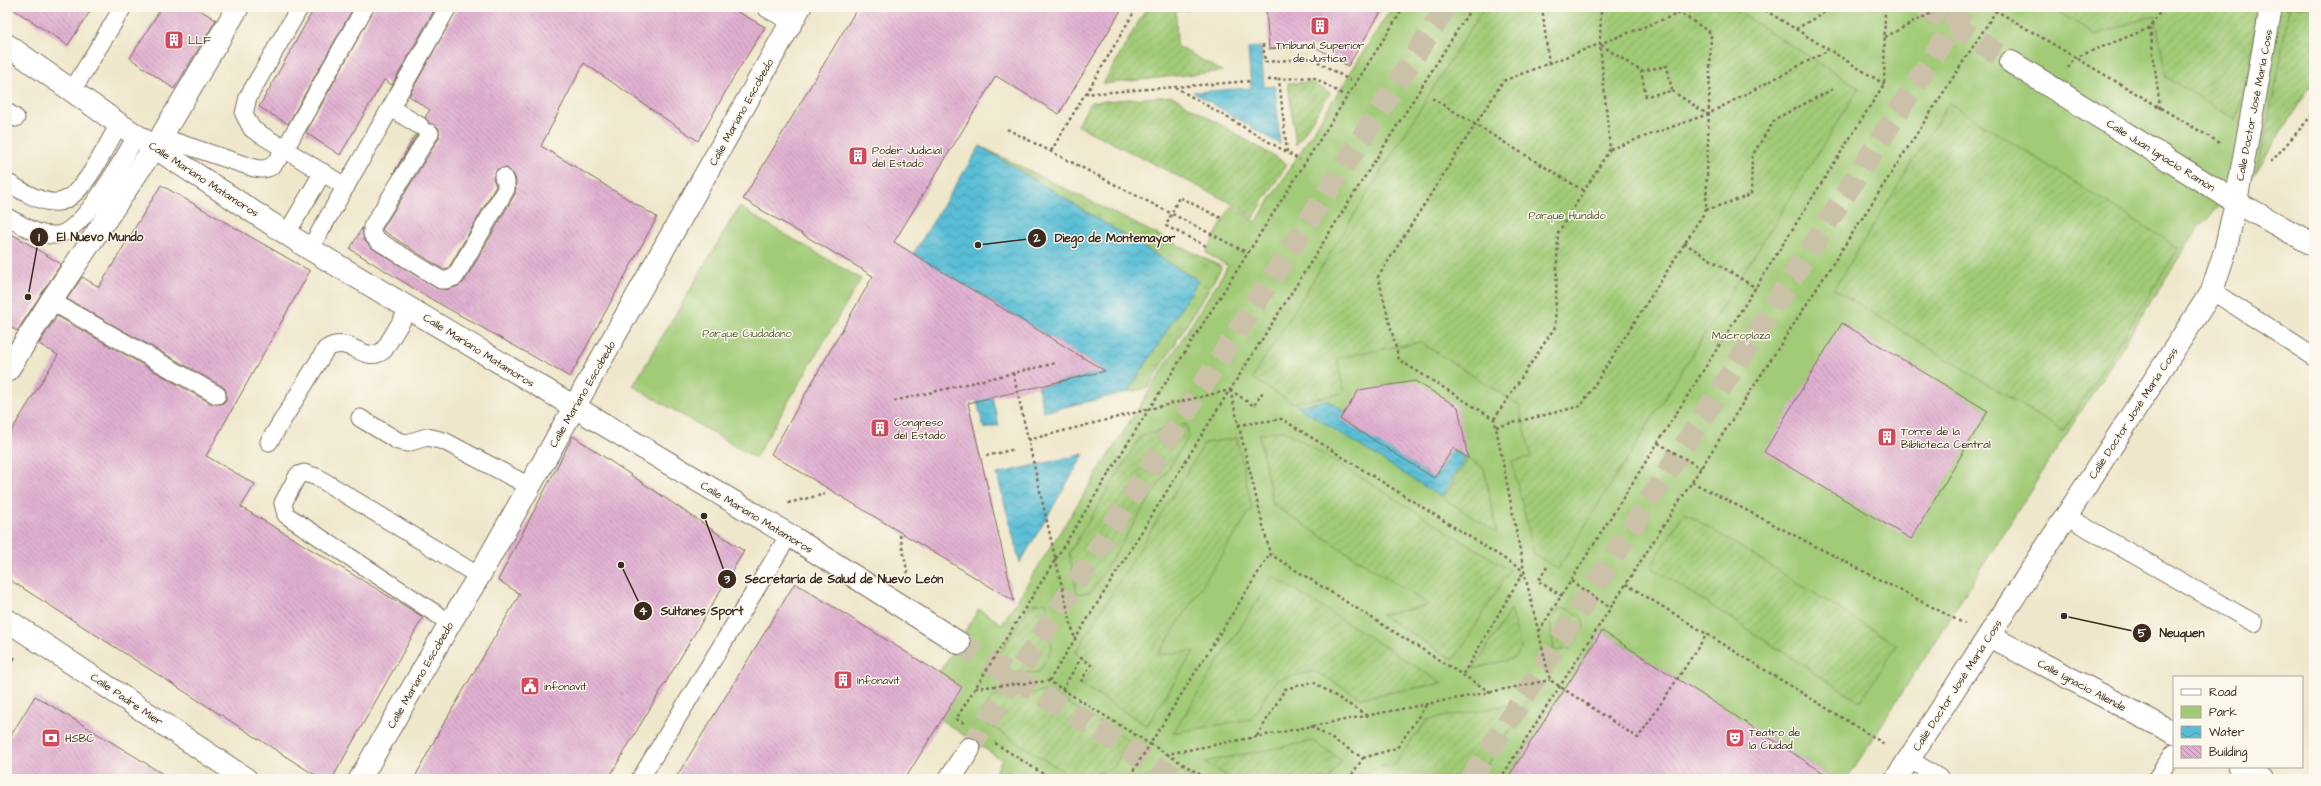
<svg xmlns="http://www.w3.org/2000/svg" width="2321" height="786" font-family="'Architects Daughter',sans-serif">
<defs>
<pattern id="grass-tufts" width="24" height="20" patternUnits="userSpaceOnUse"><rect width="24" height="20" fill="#a1cb77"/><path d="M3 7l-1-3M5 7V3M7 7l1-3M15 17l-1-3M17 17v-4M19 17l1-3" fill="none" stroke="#8cae66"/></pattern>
<pattern id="garden-furrows" width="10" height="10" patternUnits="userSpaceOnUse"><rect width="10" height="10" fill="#a1cb77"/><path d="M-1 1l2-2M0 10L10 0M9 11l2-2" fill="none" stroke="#8cae66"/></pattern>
<pattern id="water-waves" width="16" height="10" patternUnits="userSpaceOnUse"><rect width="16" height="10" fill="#58bed6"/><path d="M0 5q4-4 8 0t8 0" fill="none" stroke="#4a9bad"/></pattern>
<pattern id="building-back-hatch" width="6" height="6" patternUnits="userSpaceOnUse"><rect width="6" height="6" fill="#e1b0d1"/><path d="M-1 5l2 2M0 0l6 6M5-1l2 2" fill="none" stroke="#b88fa9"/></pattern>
</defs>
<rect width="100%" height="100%" fill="#fbf7ec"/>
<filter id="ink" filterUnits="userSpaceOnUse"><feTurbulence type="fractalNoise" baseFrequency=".025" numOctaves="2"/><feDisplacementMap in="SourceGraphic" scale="8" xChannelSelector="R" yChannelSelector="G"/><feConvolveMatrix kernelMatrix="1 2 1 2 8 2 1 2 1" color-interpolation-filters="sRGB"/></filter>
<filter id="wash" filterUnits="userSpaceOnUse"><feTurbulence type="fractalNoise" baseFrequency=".012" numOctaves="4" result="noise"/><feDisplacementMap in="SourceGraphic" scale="16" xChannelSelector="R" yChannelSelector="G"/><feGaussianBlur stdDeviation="0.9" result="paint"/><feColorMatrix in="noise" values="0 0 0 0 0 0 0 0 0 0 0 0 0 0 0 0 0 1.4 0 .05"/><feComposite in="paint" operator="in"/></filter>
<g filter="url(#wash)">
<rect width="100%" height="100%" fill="#efe7cb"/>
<path fill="url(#grass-tufts)" stroke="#6e7a4a" d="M980 146 1222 267 1148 388 1128 392 1198 281Z"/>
<path fill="#a1cb77" stroke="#6e7a4a" d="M1392 7H2314V80L2256 172 2199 226 1847 779H1833L1602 631 1507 779H991L1002 760 941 720 961 687 939 673 979 609 1002 624 1228 266 1206 253 1231 206 1256 222Z
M739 207 861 279 755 458 633 386Z"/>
<path fill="url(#garden-furrows)" stroke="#6e7a4a" d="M1147 7H1189L1190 10 1176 11 1177 46 1222 71 1103 84Z
M1484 7H1730L1859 88 1558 569 1534 554 1512 461 1531 457 1519 405 1420 342 1337 358 1344 393 1293 403 1252 378Z
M2050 7H2257L2250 70 2236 120 2166 77 2155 15 2096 35Z
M2289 7H2314V80L2256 172 2278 74Z
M1311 82 1330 93 1296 145 1288 83Z
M1172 96 1287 164 1253 218 1229 202 1077 125 1091 102Z
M1949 103 2179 248 2063 431 1834 289Z
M1186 424 1189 436 1091 592 1077 594 1069 553 1141 436Z
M1284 430 1510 570 1454 660 1381 615 1429 605 1273 505 1259 434Z
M1237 438 1252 508 1158 655 1194 651 1147 726 1082 685 1095 665 1075 653 1205 443Z
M1468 458 1484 468 1497 533 1443 498Z
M1684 512 1897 645 1860 702 1651 567Z
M1273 576 1442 683H1443L1361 698 1315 671 1276 680 1251 719 1173 733Z
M1046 602 1052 649 1039 672 997 675 995 661 1031 604Z
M1511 609 1521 649 1515 658 1473 669Z
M1558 609H1569L1582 617 1584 625 1570 649 1554 651 1550 623Z
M1048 691 1130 741 1112 769 1075 779 988 724 983 711 993 697Z
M1528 701 1479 779H1356L1360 773 1395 763 1427 720Z
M1313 741 1341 760 1329 779H1232L1204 762Z
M1007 770 1020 779H1001Z
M1182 772 1192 779H1144L1146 776Z"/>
<path fill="url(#water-waves)" stroke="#4a747a" d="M1261 47 1264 87 1275 86 1280 144 1193 92 1251 88 1248 48Z
M980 146 1198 281 1128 392 1044 412 1038 387 1105 371 913 254Z
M990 389 999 425 984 429 975 393Z
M1327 400 1345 411 1341 419 1434 478 1452 450 1465 458 1441 497 1297 406Z
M1084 454 1020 563 997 474Z"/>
<g id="blocks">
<path fill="url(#building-back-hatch)" d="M10 7H93L68 45Z
M162 7H195L216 20 174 89 130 58Z
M315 7H354L288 124 259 107Z
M375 7H436L392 85 384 80 340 155 306 133Z
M458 7H729L765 27 732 80 698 141 584 63 541 146 657 217 570 377 431 299 350 249 362 228 364 240 372 248 436 288 446 290 458 286 464 282 515 194 516 181 514 175 507 168 497 169 493 178 496 186 448 269 444 270 382 230 439 138V128L429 123 425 117 430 110 409 96Z
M858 7H1123L1059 114 996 76 894 242 1105 371 968 403 1014 601 771 454 873 276 743 199Z
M1266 7H1384L1348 66 1314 46 1269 49Z
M415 135H417L393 174Z
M161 185 310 271 206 456 255 484 241 507 423 617 332 779H321L7 578V438L58 355 39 344 57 316 212 404H222L226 400V390L222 386 67 299 82 277 99 287Z
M7 231 61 264 17 331 7 325Z
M1842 323 1988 411 1911 539 1764 452Z
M1415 381 1458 407 1468 458 1453 448 1434 478 1340 419 1359 390Z
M573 436 744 551 608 779H414L440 730 520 594 498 580Z
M795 583 962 687 905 779H675Z
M1602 631 1720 706 1833 779H1507Z
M35 696 136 757 170 779H7V742Z"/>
</g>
</g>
<g filter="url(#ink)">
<use href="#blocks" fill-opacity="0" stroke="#7a6c5b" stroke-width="1"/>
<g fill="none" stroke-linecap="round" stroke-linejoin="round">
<path stroke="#cbc1a8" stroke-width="22" stroke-dasharray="22 11" stroke-linecap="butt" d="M1924 7 2011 62
M959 643 1177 779
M969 749 1446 7
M1471 779 1965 7"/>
<g stroke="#7a6c5b" stroke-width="19">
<path id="lane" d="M300 7 248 97 244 114 252 129 346 187
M72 91 123 7
M391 108 420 126
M7 112 16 118
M430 133 372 227V234L377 240 441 280H446L455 277 506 189V181L503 177
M161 137 254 168C272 172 275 163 285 149L365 7
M7 182C20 190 42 204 58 202 82 200 108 143 119 124
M7 217C23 225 37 236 55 235 82 235 124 157 137 135
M287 233 323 172
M310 249 448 7
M2212 291 2314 357
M51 301 217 395
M360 418 398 441 407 443 427 437 444 441 529 486
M269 442 326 349C349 333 364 366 384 350L410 307
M2066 516 2254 623
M450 623 286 515 283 503 298 475 304 473 317 477 479 576
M1909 759 1941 779
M640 779 789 535
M2156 779 2174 753"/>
</g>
<g stroke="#7a6c5b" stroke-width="24">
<path id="street" d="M769 7 793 20
M2236 202 2314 245
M7 371 51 301 161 137 238 7
M1989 636 2174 733
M2239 767 2262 779
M360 779 450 623 479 576 800 7"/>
</g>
<g stroke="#7a6c5b" stroke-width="24">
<path id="secondary" d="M7 45 119 124 310 249 789 535 959 643
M2011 62 2236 202
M7 620 246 779
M950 779 969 749
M1896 779 2212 291 2225 251 2236 202 2271 7"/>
</g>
<path stroke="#7a6c5b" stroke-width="2.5" stroke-dasharray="3 3" stroke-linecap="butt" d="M1404 7 1149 409 1230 390 1472 7
M1542 7 1549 64
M1760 7 1884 84
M1990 7 2220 143
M2150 28 2160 108
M1796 29 1833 7
M1885 37 1943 7
M1263 44 1265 62 1312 58 1351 81
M1601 45 1641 71 1667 66 1672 91 1646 96 1641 71
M2068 68 2074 58 2150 28 2163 7
M1268 80 1279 79
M1175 87 1300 160
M1672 91 1707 114
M1086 94 1137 7
M1432 98 1584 191
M1007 129 1248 253
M1610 149 1708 114 1829 50
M1051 151 1085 94 1251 81
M1287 152 1279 79 1313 77 1342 94
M2271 162 2314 113
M1706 210 1751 195 1752 156 1775 119 1835 88
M1684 243 1756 288
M1206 246 1166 226 1179 197 1221 218
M1230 390 1270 554 1490 692 1167 754 1150 744 1270 554
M1230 390 1254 406 1264 390
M894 401 1056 363
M1494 419 1555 327 1558 233 1610 149 1600 45 1601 7
M1238 425 1282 419 1524 571
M1496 427 1581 406 1706 210 1711 33 1680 13 1503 81 1378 277 1399 360 1494 419 1496 427 1524 571 1550 680 1638 738 1707 634
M1658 443 1701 468
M986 456 1015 449
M1692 482 1965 624
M788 503 825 494
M900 535 909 580
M1055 558 1075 640
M1547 567 1538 581 1562 596
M1571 581 1611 608
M1626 584 1886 745
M1539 631 1884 84 1885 7
M7 670 15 657
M1463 674 1524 571
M1049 681 1229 391
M975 688 1049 681 1150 744 1128 779
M1062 690 1081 658 1091 665 1080 683
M1490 692 1550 680
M964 723 956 719 1149 409
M1311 726 1363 758 1349 779
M1257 736 1285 689 1313 682 1366 715
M995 743 1051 779
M1167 754 1207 779
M1363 758 1397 748 1427 704
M1500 779 1996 11"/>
<use href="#lane" stroke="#fff" stroke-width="17"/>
<use href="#street" stroke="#fff" stroke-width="22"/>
<use href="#secondary" stroke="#fff" stroke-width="22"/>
<path stroke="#7a6c5b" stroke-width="2.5" stroke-dasharray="3 3" stroke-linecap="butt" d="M1013 373 1055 557
M1028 440 1149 409"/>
</g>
</g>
<defs>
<g id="building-square" transform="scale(1)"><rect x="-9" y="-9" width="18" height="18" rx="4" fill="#d1495b" stroke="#fbf7ec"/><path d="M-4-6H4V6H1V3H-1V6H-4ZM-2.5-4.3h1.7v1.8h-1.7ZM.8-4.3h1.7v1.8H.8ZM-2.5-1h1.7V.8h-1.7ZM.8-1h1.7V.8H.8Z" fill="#fff"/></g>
<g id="civic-square" transform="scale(1)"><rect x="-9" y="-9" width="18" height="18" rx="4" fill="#d1495b" stroke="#fbf7ec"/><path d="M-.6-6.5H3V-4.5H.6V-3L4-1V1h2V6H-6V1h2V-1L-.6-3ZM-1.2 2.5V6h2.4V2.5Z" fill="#fff"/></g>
<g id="bank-square" transform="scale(1)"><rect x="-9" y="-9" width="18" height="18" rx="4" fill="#d1495b" stroke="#fbf7ec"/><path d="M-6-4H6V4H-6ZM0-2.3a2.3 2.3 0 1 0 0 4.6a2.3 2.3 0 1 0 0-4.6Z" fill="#fff"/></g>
<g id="theatre-square" transform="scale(1)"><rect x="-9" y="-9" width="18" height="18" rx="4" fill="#d1495b" stroke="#fbf7ec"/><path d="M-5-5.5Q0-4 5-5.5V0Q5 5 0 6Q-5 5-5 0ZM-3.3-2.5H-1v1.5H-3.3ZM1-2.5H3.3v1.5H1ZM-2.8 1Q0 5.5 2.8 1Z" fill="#fff"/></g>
</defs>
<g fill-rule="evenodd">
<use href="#building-square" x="1320" y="26"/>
<use href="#building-square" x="174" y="40"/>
<use href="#building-square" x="858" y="156"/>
<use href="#building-square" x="880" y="428"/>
<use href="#building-square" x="1887" y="437"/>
<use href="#building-square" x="843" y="680"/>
<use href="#civic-square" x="530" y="686"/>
<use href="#bank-square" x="51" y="738"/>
<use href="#theatre-square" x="1735" y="738"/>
</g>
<g text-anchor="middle" stroke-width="3" stroke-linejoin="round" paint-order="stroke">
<g font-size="11" fill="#3b2a1e" stroke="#fbf7ec" text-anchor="start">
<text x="188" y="44">LLF</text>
<text x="1320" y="49" text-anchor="middle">Tribunal Superior<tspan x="1320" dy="13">de Justicia</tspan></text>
<text x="872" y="154">Poder Judicial<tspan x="872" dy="13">del Estado</tspan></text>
<text x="894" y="426">Congreso<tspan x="894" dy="13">del Estado</tspan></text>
<text x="1901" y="435">Torre de la<tspan x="1901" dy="13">Biblioteca Central</tspan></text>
<text x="857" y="684">Infonavit</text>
<text x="544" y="690">infonavit</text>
<text x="1749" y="736">Teatro de<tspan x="1749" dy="13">la Ciudad</tspan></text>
<text x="65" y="742">HSBC</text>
</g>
<g font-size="11" fill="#3b2a1e" stroke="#fbf7ec">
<text transform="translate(2254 105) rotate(-79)" y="4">Calle Doctor José María Coss</text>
<text transform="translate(741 112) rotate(-61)" y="4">Calle Mariano Escobedo</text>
<text transform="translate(2161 155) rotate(32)" y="4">Calle Juan Ignacio Ramón</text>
<text transform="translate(204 179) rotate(33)" y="4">Calle Mariano Matamoros</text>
<text transform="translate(479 350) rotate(32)" y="4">Calle Mariano Matamoros</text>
<text transform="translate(582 394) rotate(-60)" y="4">Calle Mariano Escobedo</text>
<text transform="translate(2133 413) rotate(-57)" y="4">Calle Doctor José María Coss</text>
<text transform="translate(757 517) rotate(31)" y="4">Calle Mariano Matamoros</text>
<text transform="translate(420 675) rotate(-60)" y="4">Calle Mariano Escobedo</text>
<text transform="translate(1957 685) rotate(-57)" y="4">Calle Doctor José María Coss</text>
<text transform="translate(2082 685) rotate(28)" y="4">Calle Ignacio Allende</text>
<text transform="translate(127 699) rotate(34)" y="4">Calle Padre Mier</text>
</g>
<g font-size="11" fill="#5a5a39" stroke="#fbf7ec">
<text x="1567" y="219">Parque Hundido</text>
<text x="747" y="337">Parque Ciudadano</text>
<text x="1741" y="339">Macroplaza</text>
</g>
</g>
<path fill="none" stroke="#3b2a1e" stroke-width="1.5" d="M28 297L39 237M978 245L1037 238M704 516L727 579M621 565L643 611M2064 616L2142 633"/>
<g fill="#3b2a1e" stroke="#fbf7ec" stroke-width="1.5">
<circle cx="28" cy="297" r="4"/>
<circle cx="978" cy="245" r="4"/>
<circle cx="704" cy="516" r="4"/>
<circle cx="621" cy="565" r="4"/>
<circle cx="2064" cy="616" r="4"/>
<circle cx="39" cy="237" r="10"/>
<circle cx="1037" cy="238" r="10"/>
<circle cx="727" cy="579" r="10"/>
<circle cx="643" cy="611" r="10"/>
<circle cx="2142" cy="633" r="10"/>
</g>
<g font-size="12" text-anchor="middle" font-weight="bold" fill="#fff">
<text x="39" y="241">1</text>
<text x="1037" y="242">2</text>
<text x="727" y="583">3</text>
<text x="643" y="615">4</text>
<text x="2142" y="637">5</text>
</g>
<g font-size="12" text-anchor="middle" font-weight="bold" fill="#3b2a1e" stroke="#fbf7ec" stroke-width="3" stroke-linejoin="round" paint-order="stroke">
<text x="100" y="241">El Nuevo Mundo</text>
<text x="1115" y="242">Diego de Montemayor</text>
<text x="844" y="583">Secretaría de Salud de Nuevo León</text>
<text x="702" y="615">Sultanes Sport</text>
<text x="2182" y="637">Neuquen</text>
</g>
<rect width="2321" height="786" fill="none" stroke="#fbf7ec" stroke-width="24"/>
<rect x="2173" y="676" width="130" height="92" fill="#fbf7ec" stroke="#aea59a"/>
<rect x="2181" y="689" width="20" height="6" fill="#ffffff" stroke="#aea59a"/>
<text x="2209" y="696" font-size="12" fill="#3b2a1e">Road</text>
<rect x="2181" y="706" width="20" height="12" fill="#a1cb77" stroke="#aea59a"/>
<text x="2209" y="716" font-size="12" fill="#3b2a1e">Park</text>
<rect x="2181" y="726" width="20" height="12" fill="url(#water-waves)" stroke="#aea59a"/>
<text x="2209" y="736" font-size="12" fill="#3b2a1e">Water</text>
<rect x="2181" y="746" width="20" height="12" fill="url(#building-back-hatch)" stroke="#aea59a"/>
<text x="2209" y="756" font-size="12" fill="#3b2a1e">Building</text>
</svg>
